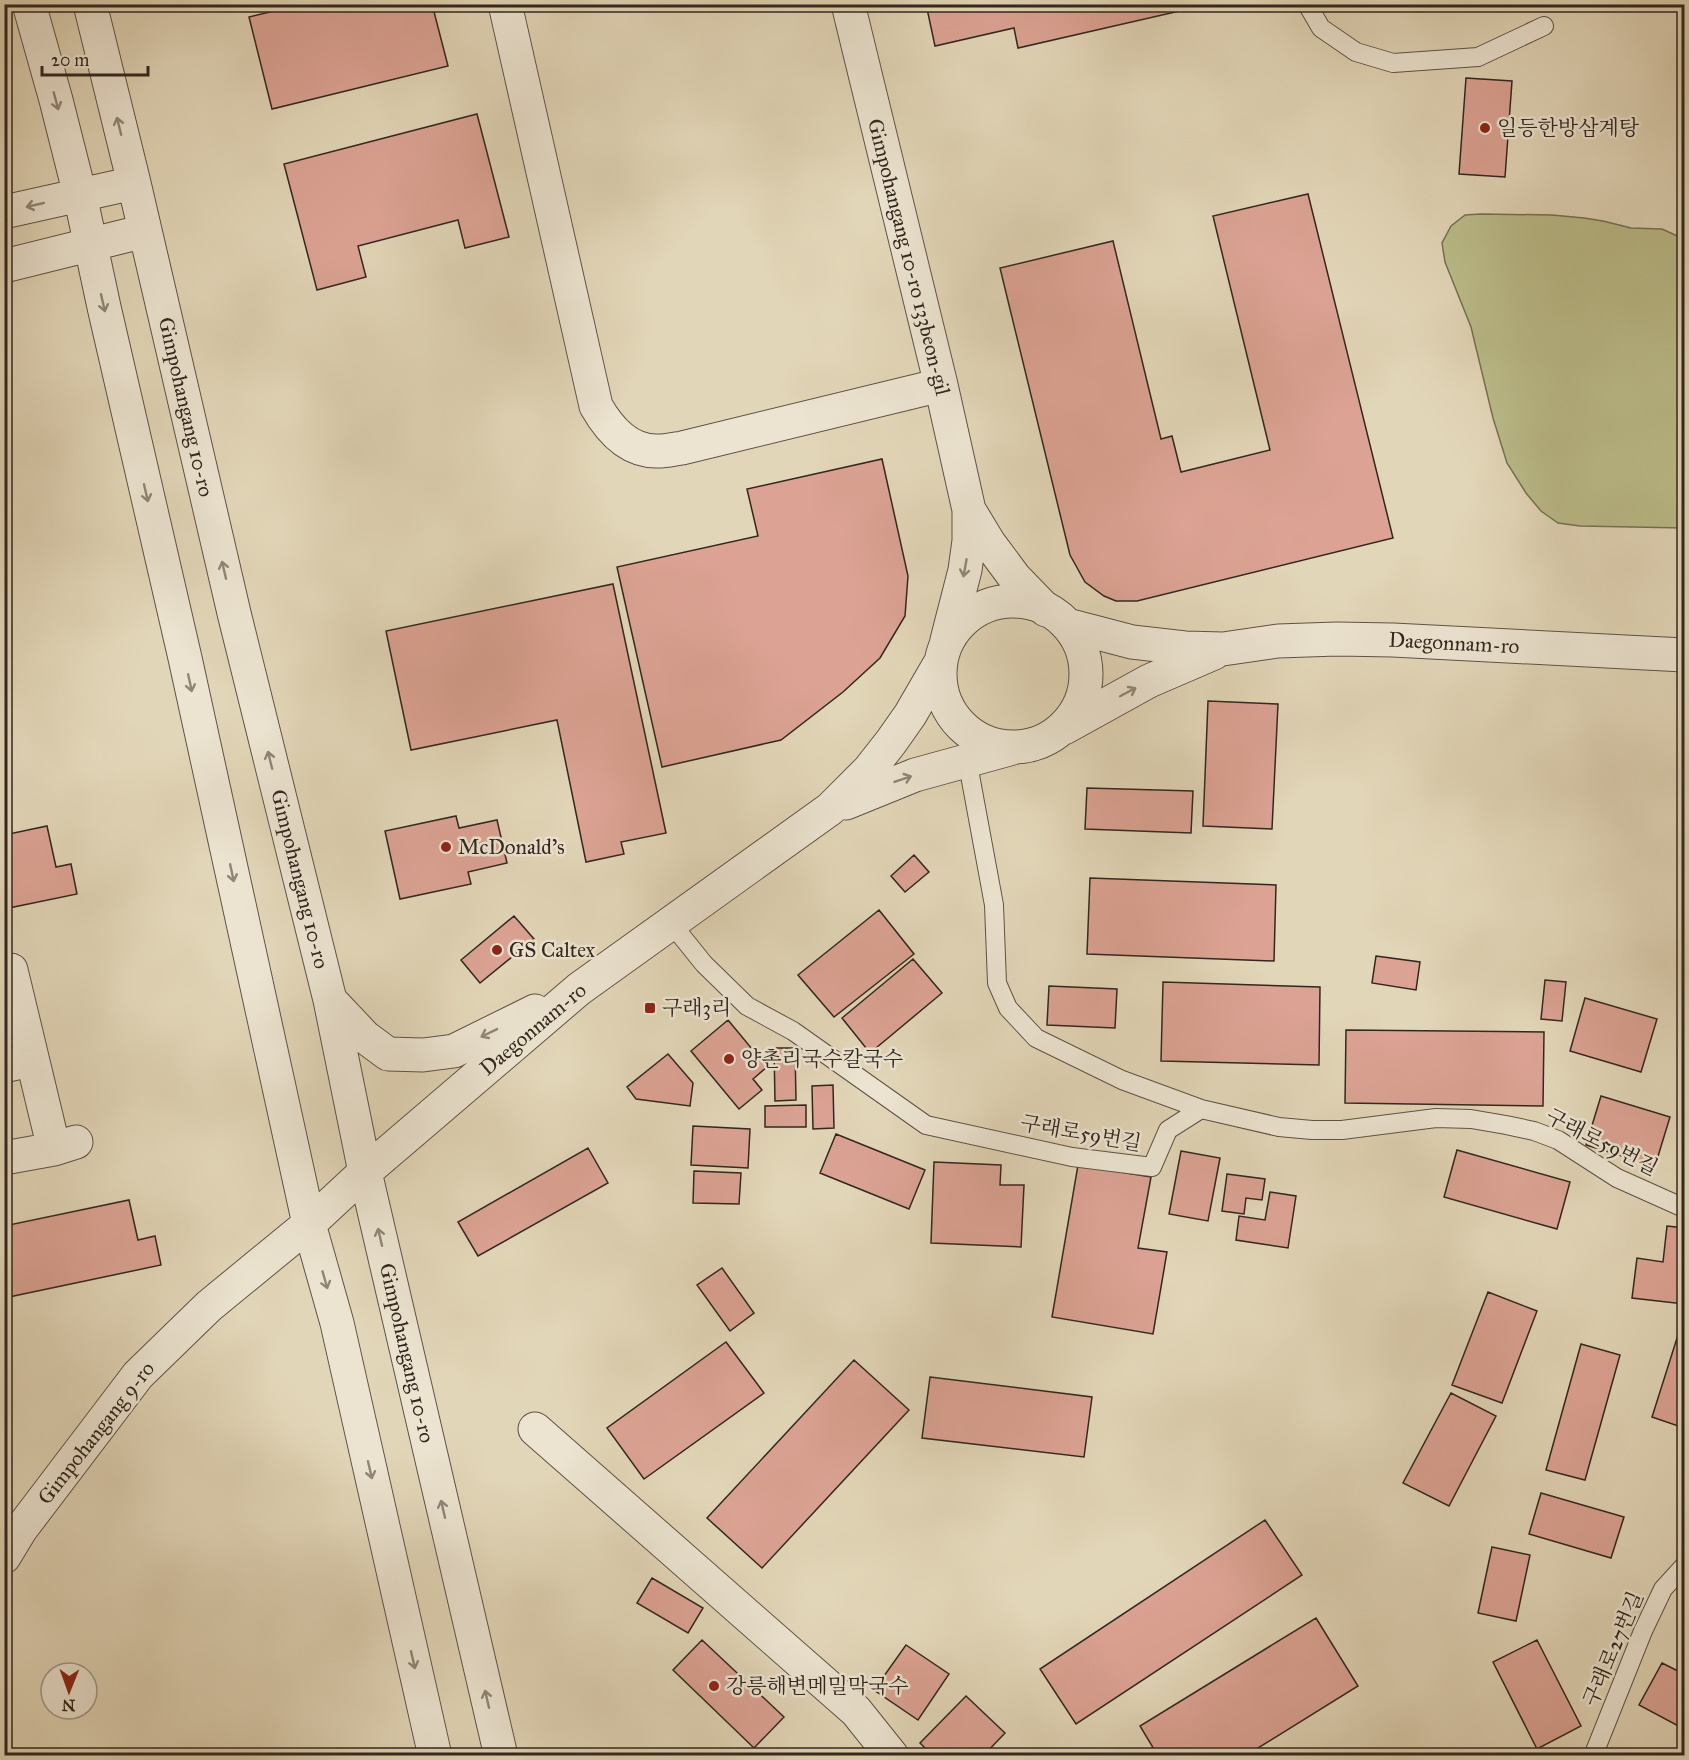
<svg xmlns="http://www.w3.org/2000/svg" width="1689" height="1760" font-family="'IM FELL Great Primer','Noto Serif KR',serif">
<rect width="100%" height="100%" fill="#e2d6b8"/>
<filter id="stains"><feTurbulence type="fractalNoise" baseFrequency=".00333" numOctaves="4"/><feColorMatrix values="0 0 0 0 .2 0 0 0 0 .09 0 0 0 0 .02 0 0 0 .5 -.17"/></filter>
<radialGradient id="worn" r=".72"><stop offset=".6" stop-color="#630" stop-opacity="0"/><stop offset="1" stop-color="#630" stop-opacity=".3"/></radialGradient>
<path fill="#bbbc8a" stroke="#767254" stroke-width="1.5" d="M1481 214 1552 215 1584 218 1603 221 1631 228 1662 229 1684 239V528L1580 526 1558 523 1541 511 1526 493 1507 463 1493 418 1471 327 1445 262 1442 243 1451 226 1465 215Z"/>
<path fill="#dca394" stroke="#32271f" stroke-width="1.5" d="M286 4H432L448 66 272 109 249 17 287 8Z
M926 4H1210L1018 48 1014 28 935 46Z
M1466 78 1512 81 1505 177 1459 174Z
M477 114 509 237 465 248 458 220 358 246 366 277 317 290 284 164Z
M1308 194 1393 538 1137 601H1116L1104 596 1085 582 1070 555 1000 268 1113 241 1161 439 1172 436 1181 472 1270 450 1213 216Z
M882 459 908 576 905 616 880 658 843 692 781 740 662 767 617 567 758 536 747 489Z
M613 584 666 833 621 842 624 854 586 862 557 720 411 750 386 631Z
M1208 701 1278 704 1272 829 1203 826Z
M1087 788 1193 791 1191 833 1085 829Z
M456 816 459 828 497 820 507 863 468 872 471 884 400 899 385 831Z
M47 826 56 867 71 864 77 894 4 909V835Z
M914 855 929 872 905 892 891 876Z
M1090 878 1276 885 1274 961 1087 954Z
M879 910 914 954 834 1017 798 975Z
M514 916 534 939 480 983 461 960Z
M1376 956 1420 962 1416 990 1372 983Z
M913 959 942 993 870 1053 842 1018Z
M1545 980 1566 982 1562 1021 1541 1019Z
M1163 982 1320 987 1319 1065 1161 1061Z
M1049 986 1117 989 1115 1028 1047 1025Z
M1585 998 1657 1019 1641 1072 1570 1051Z
M728 1020 767 1067 753 1079 762 1090 739 1109 691 1051Z
M1346 1030 1544 1032 1543 1106 1345 1103Z
M774 1048H795L796 1100 775 1101Z
M668 1054 693 1083 690 1106 636 1099 627 1087Z
M833 1085 834 1128 813 1129 812 1086Z
M1601 1096 1670 1117 1655 1166 1586 1145Z
M806 1105V1127H765V1106Z
M693 1126 750 1129 748 1168 691 1165Z
M836 1134 925 1170 909 1209 820 1173Z
M588 1148 608 1183 478 1256 458 1222Z
M1457 1150 1570 1182 1557 1229 1444 1197Z
M1181 1151 1220 1158 1208 1221 1169 1214Z
M934 1162 1001 1165 1000 1185H1024L1021 1247 931 1243Z
M1078 1165 1151 1177 1138 1248 1167 1252 1153 1334 1052 1317Z
M694 1171 741 1173 739 1204 693 1203Z
M1227 1174 1265 1179 1262 1200 1246 1198 1244 1214 1222 1211Z
M1270 1192 1296 1196 1288 1248 1236 1240 1239 1216 1265 1220Z
M129 1200 138 1240 155 1236 161 1265 4 1298V1226Z
M1667 1226 1684 1228V1304L1632 1298 1637 1258 1663 1262Z
M722 1268 754 1313 730 1331 697 1285Z
M1488 1292 1537 1311 1502 1403 1452 1385Z
M1684 1316V1428L1652 1417Z
M726 1342 764 1393 644 1479 607 1428Z
M1581 1344 1620 1355 1585 1480 1546 1470Z
M854 1360 909 1410 762 1568 707 1518Z
M930 1377 1092 1397 1084 1457 922 1438Z
M1451 1393 1496 1416 1449 1506 1403 1483Z
M1541 1493 1624 1517 1611 1558 1529 1534Z
M1265 1520 1302 1575 1076 1724 1040 1669Z
M1492 1547 1530 1555 1516 1621 1478 1613Z
M652 1578 703 1608 688 1633 637 1603Z
M1316 1618 1358 1686 1245 1756H1158L1140 1726Z
M702 1640 784 1717 754 1748 673 1670Z
M1537 1640 1581 1726 1537 1749 1493 1662Z
M906 1645 949 1674 918 1720 874 1690Z
M1662 1663 1684 1674V1729L1639 1705Z
M966 1696 1005 1733 983 1756H933L920 1743Z"/>
<g fill="none" stroke-linecap="round" stroke-linejoin="round">
<g stroke="#5e5345" stroke-width="20">
<path id="service" d="M1307 4 1321 28 1356 52 1393 63 1478 57 1544 26
M967 759 994 905 997 983 1008 1008 1036 1038 1122 1080 1201 1109
M671 923 704 964 747 1006 793 1031 926 1125 1072 1157 1152 1167 1168 1130 1201 1109 1279 1127 1312 1130H1342L1436 1118 1471 1119 1506 1125 1534 1131 1558 1140 1617 1178 1684 1208
M1593 1756 1643 1631 1663 1589 1684 1566"/>
</g>
<g stroke="#5e5345" stroke-width="35">
<path id="minor" d="M505 4 596 406C609 429 629 452 658 451 666 451 674 449 682 448L941 385
M848 4 941 385 969 510V541L965 570 947 640
M969 510 989 543 1015 578 1046 610
M4 971 11 970 54 1149
M4 1066 31 1060
M4 1158 54 1149 76 1142
M535 1429 856 1711 892 1756"/>
</g>
<g stroke="#5e5345" stroke-width="35">
<path id="tertiary" d="M29 4 56 100 80 195 104 307 185 658 309 1224 337 1323 435 1756
M90 4 134 183 234 613 330 1000 365 1172 501 1756
M4 212 134 183
M4 266 145 231
M940 674a73 73 0 1 1 146 0a73 73 0 1 1-146 0Z
M1067 625 1132 642 1185 648 1223 649 1278 641 1337 639 1393 640 1684 655
M1064 728 1149 681 1214 653
M846 803 915 775 1013 748
M330 1000 365 1037 388 1054 423 1055 454 1051 535 1011
M4 1557 21 1529 138 1375 209 1306 309 1224 365 1172 579 989 830 809 869 770 891 742 910 715 939 665"/>
</g>
<use href="#service" stroke="#ece4d1" stroke-width="18"/>
<use href="#minor" stroke="#ece4d1" stroke-width="33"/>
<use href="#tertiary" stroke="#ece4d1" stroke-width="33"/>
</g>
<defs><path id="oneway-shaft" d="M-6 0H5M1.5-3L5.5 0L1.5 3" fill="none" stroke-width="1.6" stroke-linecap="round" stroke-linejoin="round" transform="scale(1.5)"/></defs>
<g stroke="#8f8678">
<use href="#oneway-shaft" transform="translate(56 101) rotate(75)"/>
<use href="#oneway-shaft" transform="translate(119 126) rotate(-104)"/>
<use href="#oneway-shaft" transform="translate(35 205) rotate(167)"/>
<use href="#oneway-shaft" transform="translate(103 303) rotate(77)"/>
<use href="#oneway-shaft" transform="translate(146 493) rotate(77)"/>
<use href="#oneway-shaft" transform="translate(965 568) rotate(100)"/>
<use href="#oneway-shaft" transform="translate(224 570) rotate(-103)"/>
<use href="#oneway-shaft" transform="translate(190 683) rotate(78)"/>
<use href="#oneway-shaft" transform="translate(1128 692) rotate(-28)"/>
<use href="#oneway-shaft" transform="translate(270 760) rotate(-104)"/>
<use href="#oneway-shaft" transform="translate(903 779) rotate(-19)"/>
<use href="#oneway-shaft" transform="translate(232 873) rotate(78)"/>
<use href="#oneway-shaft" transform="translate(489 1033) rotate(154)"/>
<use href="#oneway-shaft" transform="translate(380 1237) rotate(-103)"/>
<use href="#oneway-shaft" transform="translate(325 1280) rotate(74)"/>
<use href="#oneway-shaft" transform="translate(370 1470) rotate(77)"/>
<use href="#oneway-shaft" transform="translate(443 1509) rotate(-103)"/>
<use href="#oneway-shaft" transform="translate(413 1660) rotate(77)"/>
<use href="#oneway-shaft" transform="translate(487 1699) rotate(-103)"/>
</g>
<g fill="#8f2418" stroke="#ece4d1" stroke-width="2">
<circle cx="1485" cy="128" r="6"/>
<circle cx="446" cy="847" r="6"/>
<circle cx="497" cy="950" r="6"/>
<rect x="644" y="1002" width="12" height="12" rx="3"/>
<circle cx="729" cy="1059" r="6"/>
<circle cx="714" cy="1686" r="6"/>
</g>
<g text-anchor="middle" stroke-width="5" stroke-linejoin="round" paint-order="stroke">
<g font-size="21" fill="#32271f" stroke="#ece4d1" text-anchor="start">
<text x="1497" y="135">일등한방삼계탕</text>
<text x="458" y="854">McDonald's</text>
<text x="509" y="957">GS Caltex</text>
<text x="662" y="1015">구래3리</text>
<text x="741" y="1066">양촌리국수칼국수</text>
<text x="726" y="1693">강릉해변메밀막국수</text>
</g>
<g font-size="21" fill="#32271f" stroke="#ece4d1">
<text transform="translate(909 257) rotate(76)" y="7">Gimpohangang 10-ro 133beon-gil</text>
<text transform="translate(186 407) rotate(77)" y="7">Gimpohangang 10-ro</text>
<text transform="translate(1454 643) rotate(3)" y="7">Daegonnam-ro</text>
<text transform="translate(300 879) rotate(76)" y="7">Gimpohangang 10-ro</text>
<text transform="translate(533 1029) rotate(-40)" y="7">Daegonnam-ro</text>
<text transform="translate(1081 1133) rotate(10)" y="7">구래로59번길</text>
<text transform="translate(1602 1142) rotate(27)" y="7">구래로59번길</text>
<text transform="translate(407 1353) rotate(77)" y="7">Gimpohangang 10-ro</text>
<text transform="translate(96 1433) rotate(-52)" y="7">Gimpohangang 9-ro</text>
<text transform="translate(1613 1649) rotate(-67)" y="7">구래로27번길</text>
</g>
</g>
<rect width="1689" height="1760" fill="none" stroke="#e2d6b8" stroke-width="24"/>
<rect x="6" y="6" width="1677" height="1748" fill="none" stroke="#32271f" stroke-width="3"/>
<rect x="12" y="12" width="1665" height="1736" fill="none" stroke="#32271f" stroke-width="1.5"/>
<g transform="translate(69 1691) rotate(181)"><circle r="28" fill="#ece4d1" stroke="#a2988a" stroke-width="1.5"/>
<path d="M0-4.5L10 22L0 15L-10 22Z" fill="#8f2418"/>
<text y="-9" font-size="16" font-weight="bold" text-anchor="middle" fill="#32271f">N</text>
</g>
<path d="M42 66v9h106v-9" fill="none" stroke="#32271f" stroke-width="3"/>
<text x="51" y="66" font-size="18" fill="#32271f" stroke="#ece4d1" stroke-width="4.5" paint-order="stroke">20 m</text>
<rect width="100%" height="100%" filter="url(#stains)"/>
<rect width="100%" height="100%" fill="url(#worn)"/>
</svg>
